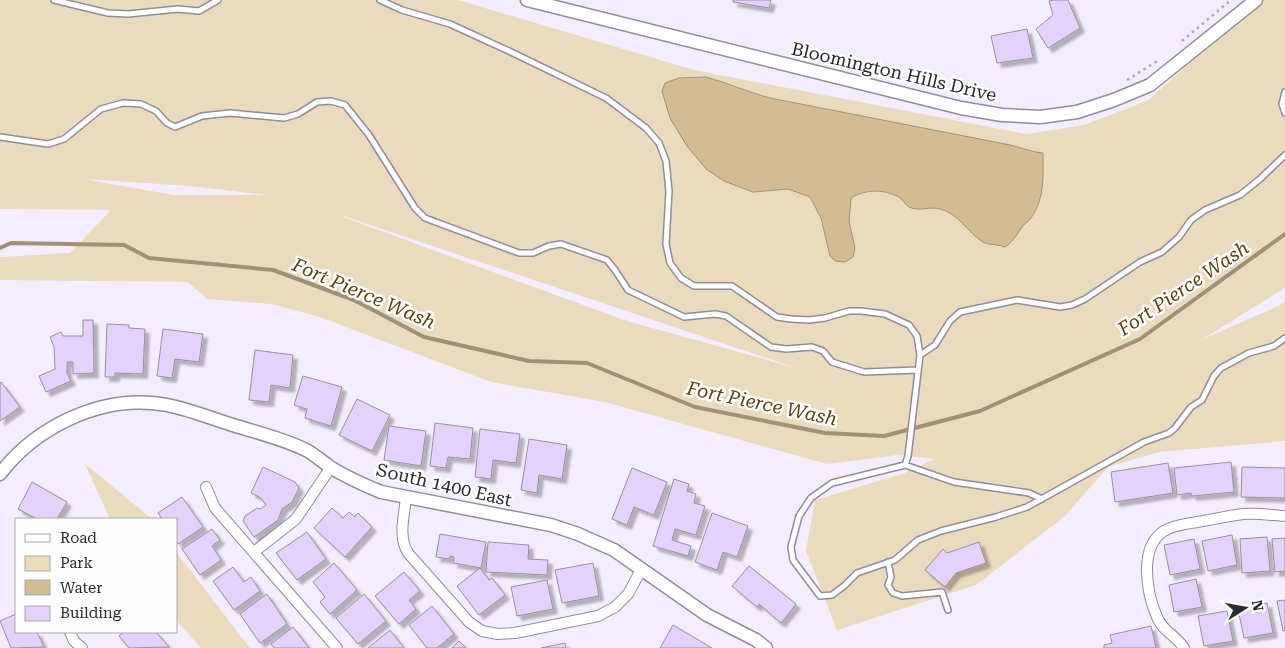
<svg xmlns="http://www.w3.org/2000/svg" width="1285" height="648" font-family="'Roboto Serif',serif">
<defs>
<filter id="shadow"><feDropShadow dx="4.5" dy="4.5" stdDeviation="1" flood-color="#0004"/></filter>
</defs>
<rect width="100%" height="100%" fill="#f4edfd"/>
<path fill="#eadbbf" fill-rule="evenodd" d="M0 0H458L694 70 1026 134 1084 125 1149 100 1200 53 1262 0H1285V288L1201 340 1276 307 1285 302V441L1159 452 1108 467 1064 517 976 585 837 630 806 551 815 500 905 473 935 459 898 455 827 464 605 402 491 382 320 317 271 304 208 299 187 282 0 280V257L70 253 111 210 0 209ZM84 179 190 186 266 195H173ZM343 217V216L796 368 627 321Z
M85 464 151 518V519H110Z
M176 552 250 648H201L176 620Z"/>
<path fill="#d2bc93" stroke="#a09075" d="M706 77C728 83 748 92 770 98L1005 144C1018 146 1030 152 1043 153 1043 176 1045 198 1031 218 1029 221 1025 223 1023 226 1017 234 1013 242 1005 247 997 244 988 245 983 242 968 233 958 213 940 209 930 206 919 212 909 207 905 205 903 199 899 197 883 189 866 189 851 198L849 221 855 248 853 257 845 262 835 261 830 256 821 218 810 197 788 189 753 192 724 181 706 169 687 146 670 118 662 91 665 83 679 78Z"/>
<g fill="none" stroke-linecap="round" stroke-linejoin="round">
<path stroke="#a09075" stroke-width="4" d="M0 248 11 243 124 245 149 258 273 270 354 300 424 337 529 361 587 363 695 407 825 433 884 436 980 411 1140 339 1285 234"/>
</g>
<path fill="#e4d2fc" stroke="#96909e" filter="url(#shadow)" d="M733 0H771L769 8 733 2Z
M1054 0H1068L1080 28 1048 48 1036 29 1053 15 1049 1Z
M1027 29 1033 58 997 63 991 36Z
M83 320H93L94 373 73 374V362H67V373L71 381 46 392 39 376 55 369 54 347 50 337 61 332 63 336H83Z
M107 324 129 325V328L145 329 143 374 115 373V377H105Z
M163 329 203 334 199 362 175 359 172 378 157 376Z
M255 350 293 355 290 388 271 385 269 402 249 400Z
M303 376 342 387 331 426 305 418 307 409 294 405Z
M1 382 20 407 0 421V383Z
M357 399 390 415 372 451 339 435Z
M435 423 473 428 470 459 448 457 446 468 430 466Z
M389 426 426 431 421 466 384 460Z
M480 429 520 434 516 463 493 460 491 479 475 477Z
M529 439 567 445 562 479 539 475 537 493 521 490Z
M1231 462 1234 492 1192 496 1191 493 1177 495 1174 468Z
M1168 463 1173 493 1115 502 1111 472Z
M263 467 295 482 299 488 292 502 282 509 278 520 254 537 243 521 245 516 257 508 260 509 266 505 261 498 251 493Z
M1242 467 1285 468V498L1241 497Z
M632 468 667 482 654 515 634 507 627 525 612 519Z
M674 479 689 484 687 491 696 494 694 503 705 506 696 535 675 529 672 540 691 546 688 556 653 546Z
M32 482 67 502 57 519H37L18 509Z
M182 497 203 527 178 544 176 541V519H162L158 513Z
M332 508 343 518 349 512 355 517 358 513 372 527 345 557 314 528Z
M712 513 748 526 737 557 723 552 717 570 695 562Z
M212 529 220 540 212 546 221 560 200 575 182 549Z
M307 532 326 559 297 580 276 553Z
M440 534 486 542 481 568 453 563 454 557 450 556 449 559 436 557Z
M1232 535 1237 565 1208 571 1202 541Z
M1267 537 1270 571 1242 573 1240 539Z
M1285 538V571L1275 572 1272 539Z
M1194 539 1200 569 1170 575 1164 545Z
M488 542 529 545 528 559 548 560 547 575 486 572Z
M979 542 986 563 956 573 945 587 925 570 943 549 947 553Z
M334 563 357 590 330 614 320 602 325 597 313 582Z
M593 563 599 596 562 603 555 570Z
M749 566 796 604 781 623 759 604 757 607 732 586Z
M233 567 244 582 251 577 260 591 234 610 213 581Z
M480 568 489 580 492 578 505 595 479 615 457 586Z
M404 572 420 591 409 600 416 609 399 624 375 596Z
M1196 579 1202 607 1174 612 1169 585Z
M547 580 553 609 517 616 511 587Z
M267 594 287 624 260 643 240 614Z
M364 594 386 621 358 644 336 618Z
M1285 600V630L1283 631 1277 601Z
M1267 603 1273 633 1244 638 1238 609Z
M432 606 454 634 437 648H427L409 625Z
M1227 611 1233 641 1204 646 1198 616Z
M16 614V632H37L44 647 11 648 0 621Z
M673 625 712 648H660Z
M1151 626 1156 648H1104V645L1112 643 1110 635Z
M293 627 309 648H274L271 644Z
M390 630 404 648H368Z
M124 632H156L169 647 129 648 119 636Z
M459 641 466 648H452Z
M565 643 566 648H541Z"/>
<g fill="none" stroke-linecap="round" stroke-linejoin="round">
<g stroke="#928c9a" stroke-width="8">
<path id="service" d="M54 0 108 13 128 14 178 9 199 11 218 0
M380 0 402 10 450 24 511 52 606 98 646 128 659 143 666 161 669 191 666 244 670 263 681 278 694 286H732L777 317 791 319 809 320 825 318 849 311H861L885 314 909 325 917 336 920 355 908 456 905 465 832 483 811 498 799 516 791 547 793 560 820 596 832 595 844 586 857 573 895 560 918 540 941 531 996 517 1027 507 1144 442 1169 433 1175 428 1191 407 1202 400 1214 376 1221 368 1249 353 1274 346 1285 338
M1285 92 1282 104 1285 113
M0 137 48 144 64 139 101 109 123 103 141 104 156 111 167 123 175 127 202 116 230 113 284 118 298 114 317 102 331 101 345 105 369 135 415 208 425 218 519 253H533L549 246 561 244 607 260 615 270 628 290 684 317 715 314 726 316 771 347 786 349 812 347 823 351 832 362 864 372 918 370
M920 355 935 345 950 321 960 312 1017 300 1060 307 1072 305 1085 299 1140 262 1162 252 1179 237 1191 220 1205 210 1240 195 1260 179 1285 155
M905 465 954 482 1029 493 1042 499
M888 562 891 577 888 585 893 593 902 596 942 592 948 610"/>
</g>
<g stroke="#928c9a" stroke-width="12">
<path id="minor" d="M206 487 215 508 337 648
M406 498C404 517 398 536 408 553L469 622 482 631 498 634 515 633 598 616 615 607 628 594 641 570
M254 552 296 519 331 467
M70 632 74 641 82 648
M1184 648C1177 636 1163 632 1157 617 1147 594 1138 547 1164 531 1173 525 1186 524 1197 522 1212 520 1227 516 1243 514 1257 513 1271 515 1285 516"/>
</g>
<g stroke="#928c9a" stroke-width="15">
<path id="tertiary" d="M527 0 961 108 1002 115 1040 117 1077 112 1114 100 1150 85 1256 0
M0 474C34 429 95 398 152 403 179 405 207 417 233 425 258 433 285 439 308 451 316 456 323 462 330 467 346 477 364 485 381 492L551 525 578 534 614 550 707 615 756 640 766 648"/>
</g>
<path stroke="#aca7b3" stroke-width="2.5" stroke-dasharray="2.5 4" stroke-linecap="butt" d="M1182 41 1231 0
M1127 80 1159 60"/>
<use href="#service" stroke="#fff" stroke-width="5"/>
<use href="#minor" stroke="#fff" stroke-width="10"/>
<use href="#tertiary" stroke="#fff" stroke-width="12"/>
</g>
<g text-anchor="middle" stroke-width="5" stroke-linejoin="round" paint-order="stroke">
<g font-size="18" fill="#2b292f" stroke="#fefefe">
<text transform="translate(894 72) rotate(13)" y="6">Bloomington Hills Drive</text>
<text transform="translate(444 485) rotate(13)" y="6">South 1400 East</text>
</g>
<g font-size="19" font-style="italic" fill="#5a4311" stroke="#fefefe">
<text transform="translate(1183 288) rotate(-34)" y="7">Fort Pierce Wash</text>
<text transform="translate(364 293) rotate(23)" y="7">Fort Pierce Wash</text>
<text transform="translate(762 403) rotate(12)" y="7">Fort Pierce Wash</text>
</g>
</g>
<rect x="15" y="518" width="162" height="115" fill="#fefefe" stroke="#aaa9ab"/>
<rect x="25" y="534" width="25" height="8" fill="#ffffff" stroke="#aaa9ab"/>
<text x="60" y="543" font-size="15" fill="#2b292f">Road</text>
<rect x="25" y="556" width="25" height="15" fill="#eadbbf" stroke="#aaa9ab"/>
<text x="60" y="568" font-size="15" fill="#2b292f">Park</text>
<rect x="25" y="580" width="25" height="15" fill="#d2bc93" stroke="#aaa9ab"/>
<text x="60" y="593" font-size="15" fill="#2b292f">Water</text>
<rect x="25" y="606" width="25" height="15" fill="#e4d2fc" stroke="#aaa9ab"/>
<text x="60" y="618" font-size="15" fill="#2b292f">Building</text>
<g transform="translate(1245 608) rotate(79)" stroke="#fefefe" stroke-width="4" paint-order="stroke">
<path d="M0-4L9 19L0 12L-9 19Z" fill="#2b292f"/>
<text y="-8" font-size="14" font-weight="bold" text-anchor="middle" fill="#2b292f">N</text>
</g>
</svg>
